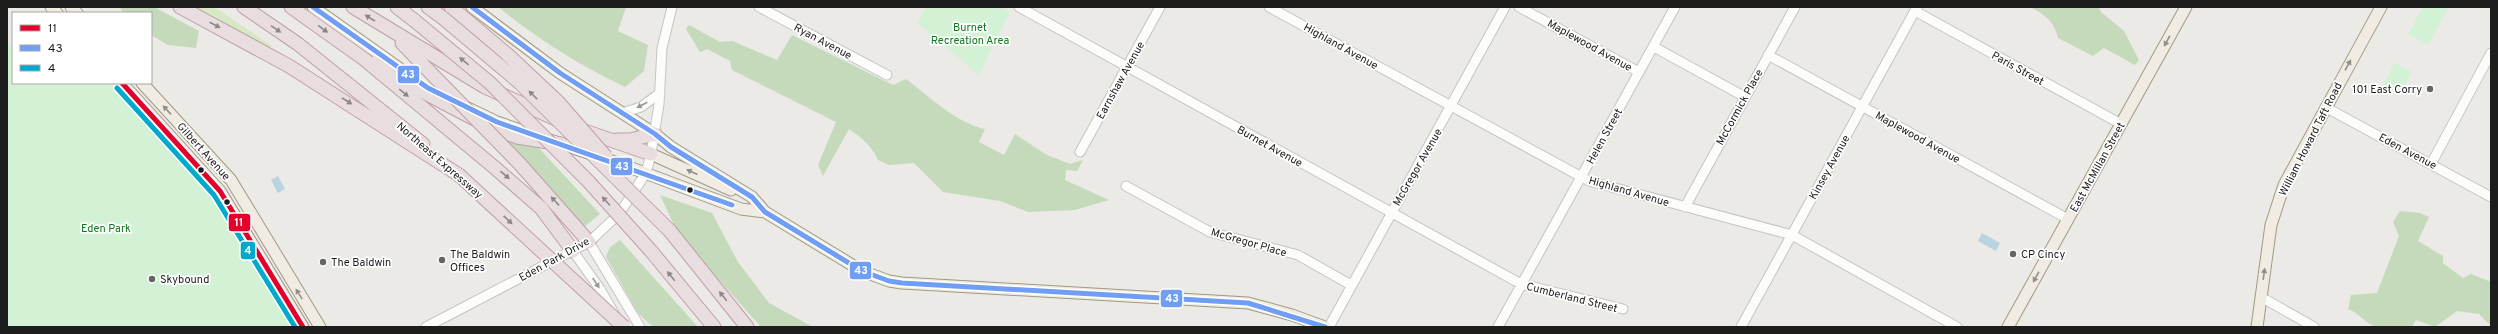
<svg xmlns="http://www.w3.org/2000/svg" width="2498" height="334" font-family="Overpass,sans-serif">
<rect width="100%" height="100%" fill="#ebeae6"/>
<path fill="#d6e9c4" d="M194 7H214L271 45 270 49Z"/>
<path fill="#c4dabb" d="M119 7H154L199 31 196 48 168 45 151 35V13H124Z
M498 7H626L618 31 648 45 644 71 625 87C578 64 539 40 498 7Z
M2030 7H2099L2101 12 2124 31 2139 60 2135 65 2104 48 2093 56 2058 38C2054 21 2045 15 2030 7Z
M689 25 720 42 732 41 777 60 792 35 893 85 906 79C929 96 956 123 985 129L979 142 1004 155 1015 134 1047 155 1070 164 1083 160 1077 171 1066 170 1065 180 1109 200 1075 210 1028 212 1000 201 943 192 914 163 889 165 878 160C871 145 862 138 849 129L823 176 818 165 836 122 732 70 730 61 707 49 700 52 686 29Z
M501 135 536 145 600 214 584 227Z
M660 195 712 213 738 262 769 303 813 327H761L678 234Z
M2400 211 2420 213 2429 217 2418 241 2443 256V263L2463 278 2471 274 2491 282V326L2479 314 2457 311 2435 327 2416 320 2412 327C2402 327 2383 331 2374 326 2364 322 2359 313 2348 309L2351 295 2377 293 2399 236 2393 222Z
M620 240 698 327H653L638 313 606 257 610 247Z"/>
<path fill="#d3f2d5" d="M926 7H1001L1010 12 979 75 917 23Z
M2423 7H2449L2428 45 2408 34Z
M7 45H13V83H109L208 191 292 327H7Z
M2395 62 2412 72 2399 95 2382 86Z"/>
<path fill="#b9d4de" d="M278 176 285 189 278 193 271 180Z
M1982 233 2000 243 1996 251 1978 241Z"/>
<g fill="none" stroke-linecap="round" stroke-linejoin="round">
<g stroke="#c4c4c2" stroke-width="11">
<path id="minor" d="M759 7 887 75
M1019 7 1521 284 1623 309
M1269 7 1589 181 1792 235 1957 327
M1519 7 1639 72
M1915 11 2121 124
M1654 47 1745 97
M1768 55 2068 219
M2325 107 2491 197
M622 113 641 107 660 93
M1080 152 1160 7
M2431 164 2491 53
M1126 186 1210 232 1298 255 1351 285
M1685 207 1795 7
M589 242 640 327
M573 251 600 289 615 315
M2261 297 2314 327
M426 327 589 242 619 214 646 173 651 154 659 104 662 48 672 7
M1329 327 1505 7
M1498 327 1675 7
M1741 327 1917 7"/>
</g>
<g stroke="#a19982" stroke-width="13">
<path id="major" d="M51 7 57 13
M71 7 77 13
M313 7 399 68
M472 7 560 73 655 134 671 147 752 197 765 212 862 271 889 281 902 283 1248 303 1292 315 1325 327
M122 83 220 191 303 327
M142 83 231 180 320 327
M468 108 497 122 629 167 741 209 765 212
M651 154 731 190
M2008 327 2186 7
M2257 327 2271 225 2284 185 2381 7"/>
</g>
<g stroke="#c09ea6" stroke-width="15">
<path id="highway" d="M180 7 289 66 459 175
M244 7 298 44 423 144
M291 7 364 59 494 167 541 208 573 251
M353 7 485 87 558 120
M397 7 415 21
M428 7 443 18
M451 7 508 55
M402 43 424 66
M375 63 386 67 429 95 488 126 517 137 561 144
M579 129 651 154
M617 140H630L655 134
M519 163 589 242
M670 231 747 327
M651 251 714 327"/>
</g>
<use href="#minor" stroke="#fcfcfb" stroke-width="9"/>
<use href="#major" stroke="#f0ece3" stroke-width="11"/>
<use href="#highway" stroke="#e9dedf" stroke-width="13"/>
<g stroke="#c09ea6" stroke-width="15" stroke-linecap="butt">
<path id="highway-bridge" d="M443 18 520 83 670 231
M415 21 490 83 589 182 651 251
M508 55 558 102 606 157
M424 66 519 163
M459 175 624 327"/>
</g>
<use href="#highway-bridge" stroke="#e9dedf" stroke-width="13"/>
<g stroke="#fff" stroke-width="8">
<path id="bus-1" d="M122 83 220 191 303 327"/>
</g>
<g stroke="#fff" stroke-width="8">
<path id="bus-2" d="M313 7 428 88 497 122 732 205
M472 7 560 73 655 134 671 147 752 197 765 212 862 271 889 281 902 283 1248 303 1325 327"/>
</g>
<g stroke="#fff" stroke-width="8">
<path id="bus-3" d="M117 88 214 195 295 327"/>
</g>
<use href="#bus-1" stroke="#e4002b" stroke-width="5"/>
<use href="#bus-2" stroke="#6f9ef4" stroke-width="5"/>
<use href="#bus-3" stroke="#00a9ce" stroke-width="5"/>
</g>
<defs><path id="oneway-solid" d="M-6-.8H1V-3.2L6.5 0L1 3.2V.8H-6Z"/></defs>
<g fill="#8d8788">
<use href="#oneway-solid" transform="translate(370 18) rotate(-148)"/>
<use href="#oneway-solid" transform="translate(215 25) rotate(28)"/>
<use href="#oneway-solid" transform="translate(276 29) rotate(34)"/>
<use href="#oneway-solid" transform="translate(323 29) rotate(36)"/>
<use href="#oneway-solid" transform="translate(464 61) rotate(-141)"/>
<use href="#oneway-solid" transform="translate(404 93) rotate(39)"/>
<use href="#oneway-solid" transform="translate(533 95) rotate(-135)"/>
<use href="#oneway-solid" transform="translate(347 101) rotate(32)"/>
<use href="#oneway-solid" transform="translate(505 175) rotate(41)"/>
<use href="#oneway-solid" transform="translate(555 201) rotate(-133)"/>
<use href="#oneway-solid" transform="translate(606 201) rotate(-132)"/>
<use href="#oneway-solid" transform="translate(508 220) rotate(43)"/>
<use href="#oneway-solid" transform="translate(671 276) rotate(-129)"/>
<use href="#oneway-solid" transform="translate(723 296) rotate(-129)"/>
</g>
<g fill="#918f8a">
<use href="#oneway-solid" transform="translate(2167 41) rotate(119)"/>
<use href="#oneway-solid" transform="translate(2348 65) rotate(-61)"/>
<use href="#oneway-solid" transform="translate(167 110) rotate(-133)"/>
<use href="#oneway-solid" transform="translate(692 172) rotate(-156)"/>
<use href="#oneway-solid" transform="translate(2264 274) rotate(-82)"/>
<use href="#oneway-solid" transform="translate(2036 277) rotate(119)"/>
<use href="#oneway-solid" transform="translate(299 294) rotate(-122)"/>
</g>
<g fill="#989897">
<use href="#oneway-solid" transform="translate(642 105) rotate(152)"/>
<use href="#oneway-solid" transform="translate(596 283) rotate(57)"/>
</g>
<g fill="#656563" stroke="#fff" stroke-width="1.5">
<circle cx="2430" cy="89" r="4"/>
<circle cx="2013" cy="254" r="4"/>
<circle cx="442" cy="260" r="4"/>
<circle cx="323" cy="262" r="4"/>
<circle cx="152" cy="279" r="4"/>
</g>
<g fill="#1d1d1d" stroke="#fff" stroke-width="1.5">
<circle cx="201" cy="170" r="3.5"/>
<circle cx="690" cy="190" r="3.5"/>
<circle cx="227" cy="202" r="3.5"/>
</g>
<g text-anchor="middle" stroke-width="3.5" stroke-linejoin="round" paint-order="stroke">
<g font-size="11" fill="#0d791c" stroke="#fff">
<text x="970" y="31">Burnet<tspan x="970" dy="13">Recreation Area</tspan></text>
<text x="106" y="232">Eden Park</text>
</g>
<g font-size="11" fill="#1d1d1d" stroke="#fff">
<text transform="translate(823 41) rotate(28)" y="4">Ryan Avenue</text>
<text transform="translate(1590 45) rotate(29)" y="4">Maplewood Avenue</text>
<text transform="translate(1341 46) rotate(29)" y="4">Highland Avenue</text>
<text transform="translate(2018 68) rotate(29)" y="4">Paris Street</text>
<text transform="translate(1120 80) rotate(-61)" y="4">Earnshaw Avenue</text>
<text transform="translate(1739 107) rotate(-61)" y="4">McCormick Place</text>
<text transform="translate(1604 136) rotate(-61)" y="4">Helen Street</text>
<text transform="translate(1918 137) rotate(29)" y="4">Maplewood Avenue</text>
<text transform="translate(2310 139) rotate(-63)" y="4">William Howard Taft Road</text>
<text transform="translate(1270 146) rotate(29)" y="4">Burnet Avenue</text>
<text transform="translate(204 151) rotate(48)" y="4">Gilbert Avenue</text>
<text transform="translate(2408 151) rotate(28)" y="4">Eden Avenue</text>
<text transform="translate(440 160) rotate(41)" y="4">Northeast Expressway</text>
<text transform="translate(1417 167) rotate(-60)" y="4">McGregor Avenue</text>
<text transform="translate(1829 167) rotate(-61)" y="4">Kinsey Avenue</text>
<text transform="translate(2097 167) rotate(-61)" y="4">East McMillan Street</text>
<text transform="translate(1629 191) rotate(16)" y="4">Highland Avenue</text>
<text transform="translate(1249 242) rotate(16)" y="4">McGregor Place</text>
<text transform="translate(554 259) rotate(-29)" y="4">Eden Park Drive</text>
<text transform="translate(1572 297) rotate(14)" y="4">Cumberland Street</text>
</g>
<g font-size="11" fill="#1d1d1d" stroke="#fff" text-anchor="start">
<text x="2422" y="93" text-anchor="end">101 East Corry</text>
<text x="450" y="258">The Baldwin<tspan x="450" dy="13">Offices</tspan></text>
<text x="2021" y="258">CP Cincy</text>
<text x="331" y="266">The Baldwin</text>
<text x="160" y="283">Skybound</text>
</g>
</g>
<g stroke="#fff" stroke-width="1.5">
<rect x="397" y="65" width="23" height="19" rx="4" fill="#6f9ef4"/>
<rect x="610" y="157" width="23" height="19" rx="4" fill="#6f9ef4"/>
<rect x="228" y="213" width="23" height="19" rx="4" fill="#e4002b"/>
<rect x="240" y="241" width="16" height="19" rx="4" fill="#00a9ce"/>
<rect x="849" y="261" width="23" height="19" rx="4" fill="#6f9ef4"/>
<rect x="1160" y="289" width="23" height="19" rx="4" fill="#6f9ef4"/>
</g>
<g font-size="11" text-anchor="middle" font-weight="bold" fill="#fff">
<text x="408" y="78">43</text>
<text x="622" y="170">43</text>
<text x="239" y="226">11</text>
<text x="248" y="254">4</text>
<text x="861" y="274">43</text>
<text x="1172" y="302">43</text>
</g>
<rect width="2498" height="334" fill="none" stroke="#1d1d1d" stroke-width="16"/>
<rect x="12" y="12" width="140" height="72" fill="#ffffff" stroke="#a5a5a5"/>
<rect x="20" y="25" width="20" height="6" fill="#e4002b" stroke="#a5a5a5"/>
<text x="48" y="32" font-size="12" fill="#1d1d1d">11</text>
<rect x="20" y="45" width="20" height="6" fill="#6f9ef4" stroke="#a5a5a5"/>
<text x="48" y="52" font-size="12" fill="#1d1d1d">43</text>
<rect x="20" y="65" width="20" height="6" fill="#00a9ce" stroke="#a5a5a5"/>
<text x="48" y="72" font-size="12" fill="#1d1d1d">4</text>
</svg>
